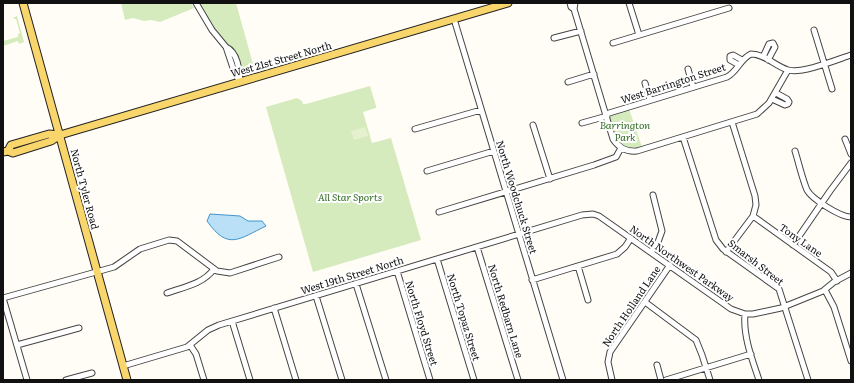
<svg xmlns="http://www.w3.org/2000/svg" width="854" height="383" font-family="Literata,serif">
<rect width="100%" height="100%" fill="#fffdf5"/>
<path fill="#d5ebbd" d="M121 3H191L194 8 160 22 151 20 144 21 133 18 125 20Z
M200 3H236L253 64 241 68 232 49 213 27Z
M17 16 24 42 19 44 18 41 3 46V41L18 37V34L20 33 16 19H14L13 18Z
M370 86 376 106V108L363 112 372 143 391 138 421 240 313 272 266 107 297 98 302 101 303 104H306Z
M629 109 642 147C617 154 614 134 609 116Z"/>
<path fill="#e6f2cf" d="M365 127 368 136 354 140 351 131Z"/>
<path fill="#b9e0f7" stroke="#3f96cf" d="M210 214 240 216 248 221H262L266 226C239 239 228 251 207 221Z"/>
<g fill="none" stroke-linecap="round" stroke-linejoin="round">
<g stroke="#444" stroke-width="7">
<path id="minor" d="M196 3 212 30 226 47
M570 3 571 7 574 9 575 3
M629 3 639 35
M574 9 613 139C619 148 626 152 637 151L757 114 769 103 788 70
M454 19 563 380
M814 30 832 89
M554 38 581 31
M613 43 729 8
M226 47C238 53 239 69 240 82L234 71Z
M763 57 769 44 773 43 775 47 768 60
M739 65 730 60V56L733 55 742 60
M688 69 693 87
M568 82 594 74
M645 83 650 100
M772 99 785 105 788 104 789 102 787 99 776 93
M606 114 727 77C738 71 740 59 751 54 765 54 775 66 788 70 802 74 836 60 851 55
M582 123 607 116
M533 125 550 179
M415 129 481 110
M683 137 716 240 723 249 779 289 808 380
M845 139 851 154
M795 151C799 164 802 178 807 190 812 199 840 217 851 217
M427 171 494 151
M439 212 594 165 616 157 621 148
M753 216 831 272 837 281
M793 245 830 191 851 163
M477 247 518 380
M651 252 658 242 662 231 653 195
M726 252 753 216 756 205 755 196 732 122
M437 259 474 380
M578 266 588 300
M397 271 430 380
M532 280 617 254 625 247 631 238
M356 284 386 380
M825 290 834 307 851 361
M167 293C184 287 203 284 214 269
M316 296 342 380
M3 298 114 267 140 249 169 240 177 241 217 271 230 273 279 257
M3 298 27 380
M645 302 696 340 702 355 710 380
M274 308 296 380
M745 314C743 336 752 359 759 380
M232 321 250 380
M17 345 79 328
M190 345 196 354 204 380
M657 365 661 380
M123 366 187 347 208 330 219 325 582 215 593 214 599 216 724 304 731 309 745 314H753L781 308 823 291 834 282 851 273
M66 380 92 373
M612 380 608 362 610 352 670 265
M666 380 751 354"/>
</g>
<g stroke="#222" stroke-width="9">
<path id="major" d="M23 3 127 380
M8 151 11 145 49 134 60 135
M3 152 8 151 13 153 51 141 60 135 508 3"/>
</g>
<use href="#minor" stroke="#fff" stroke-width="5"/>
<use href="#major" stroke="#f9d66b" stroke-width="7"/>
</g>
<g text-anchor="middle" stroke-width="4" stroke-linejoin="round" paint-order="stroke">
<g font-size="10" fill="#111" stroke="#fff">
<text transform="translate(281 59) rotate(-16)" y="4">West 21st Street North</text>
<text transform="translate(673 83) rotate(-18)" y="4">West Barrington Street</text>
<text transform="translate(85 189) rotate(75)" y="4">North Tyler Road</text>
<text transform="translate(517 197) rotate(73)" y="4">North Woodchuck Street</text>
<text transform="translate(801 240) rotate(35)" y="4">Tony Lane</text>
<text transform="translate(756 262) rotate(38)" y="4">Smarsh Street</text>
<text transform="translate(682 263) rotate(35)" y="4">North Northwest Parkway</text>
<text transform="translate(352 275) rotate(-17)" y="4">West 19th Street North</text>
<text transform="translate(631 306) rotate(-56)" y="4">North Holland Lane</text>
<text transform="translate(506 311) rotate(73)" y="4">North Redbarn Lane</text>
<text transform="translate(464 317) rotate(73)" y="4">North Topaz Street</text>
<text transform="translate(422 323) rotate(73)" y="4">North Floyd Street</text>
</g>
<g font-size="10" font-style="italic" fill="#2f6b1f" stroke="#fff">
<text x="625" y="129">Barrington<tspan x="625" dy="12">Park</tspan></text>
<text x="350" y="201">All Star Sports</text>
</g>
</g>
<rect width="854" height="383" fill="none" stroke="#111111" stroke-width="8"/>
</svg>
